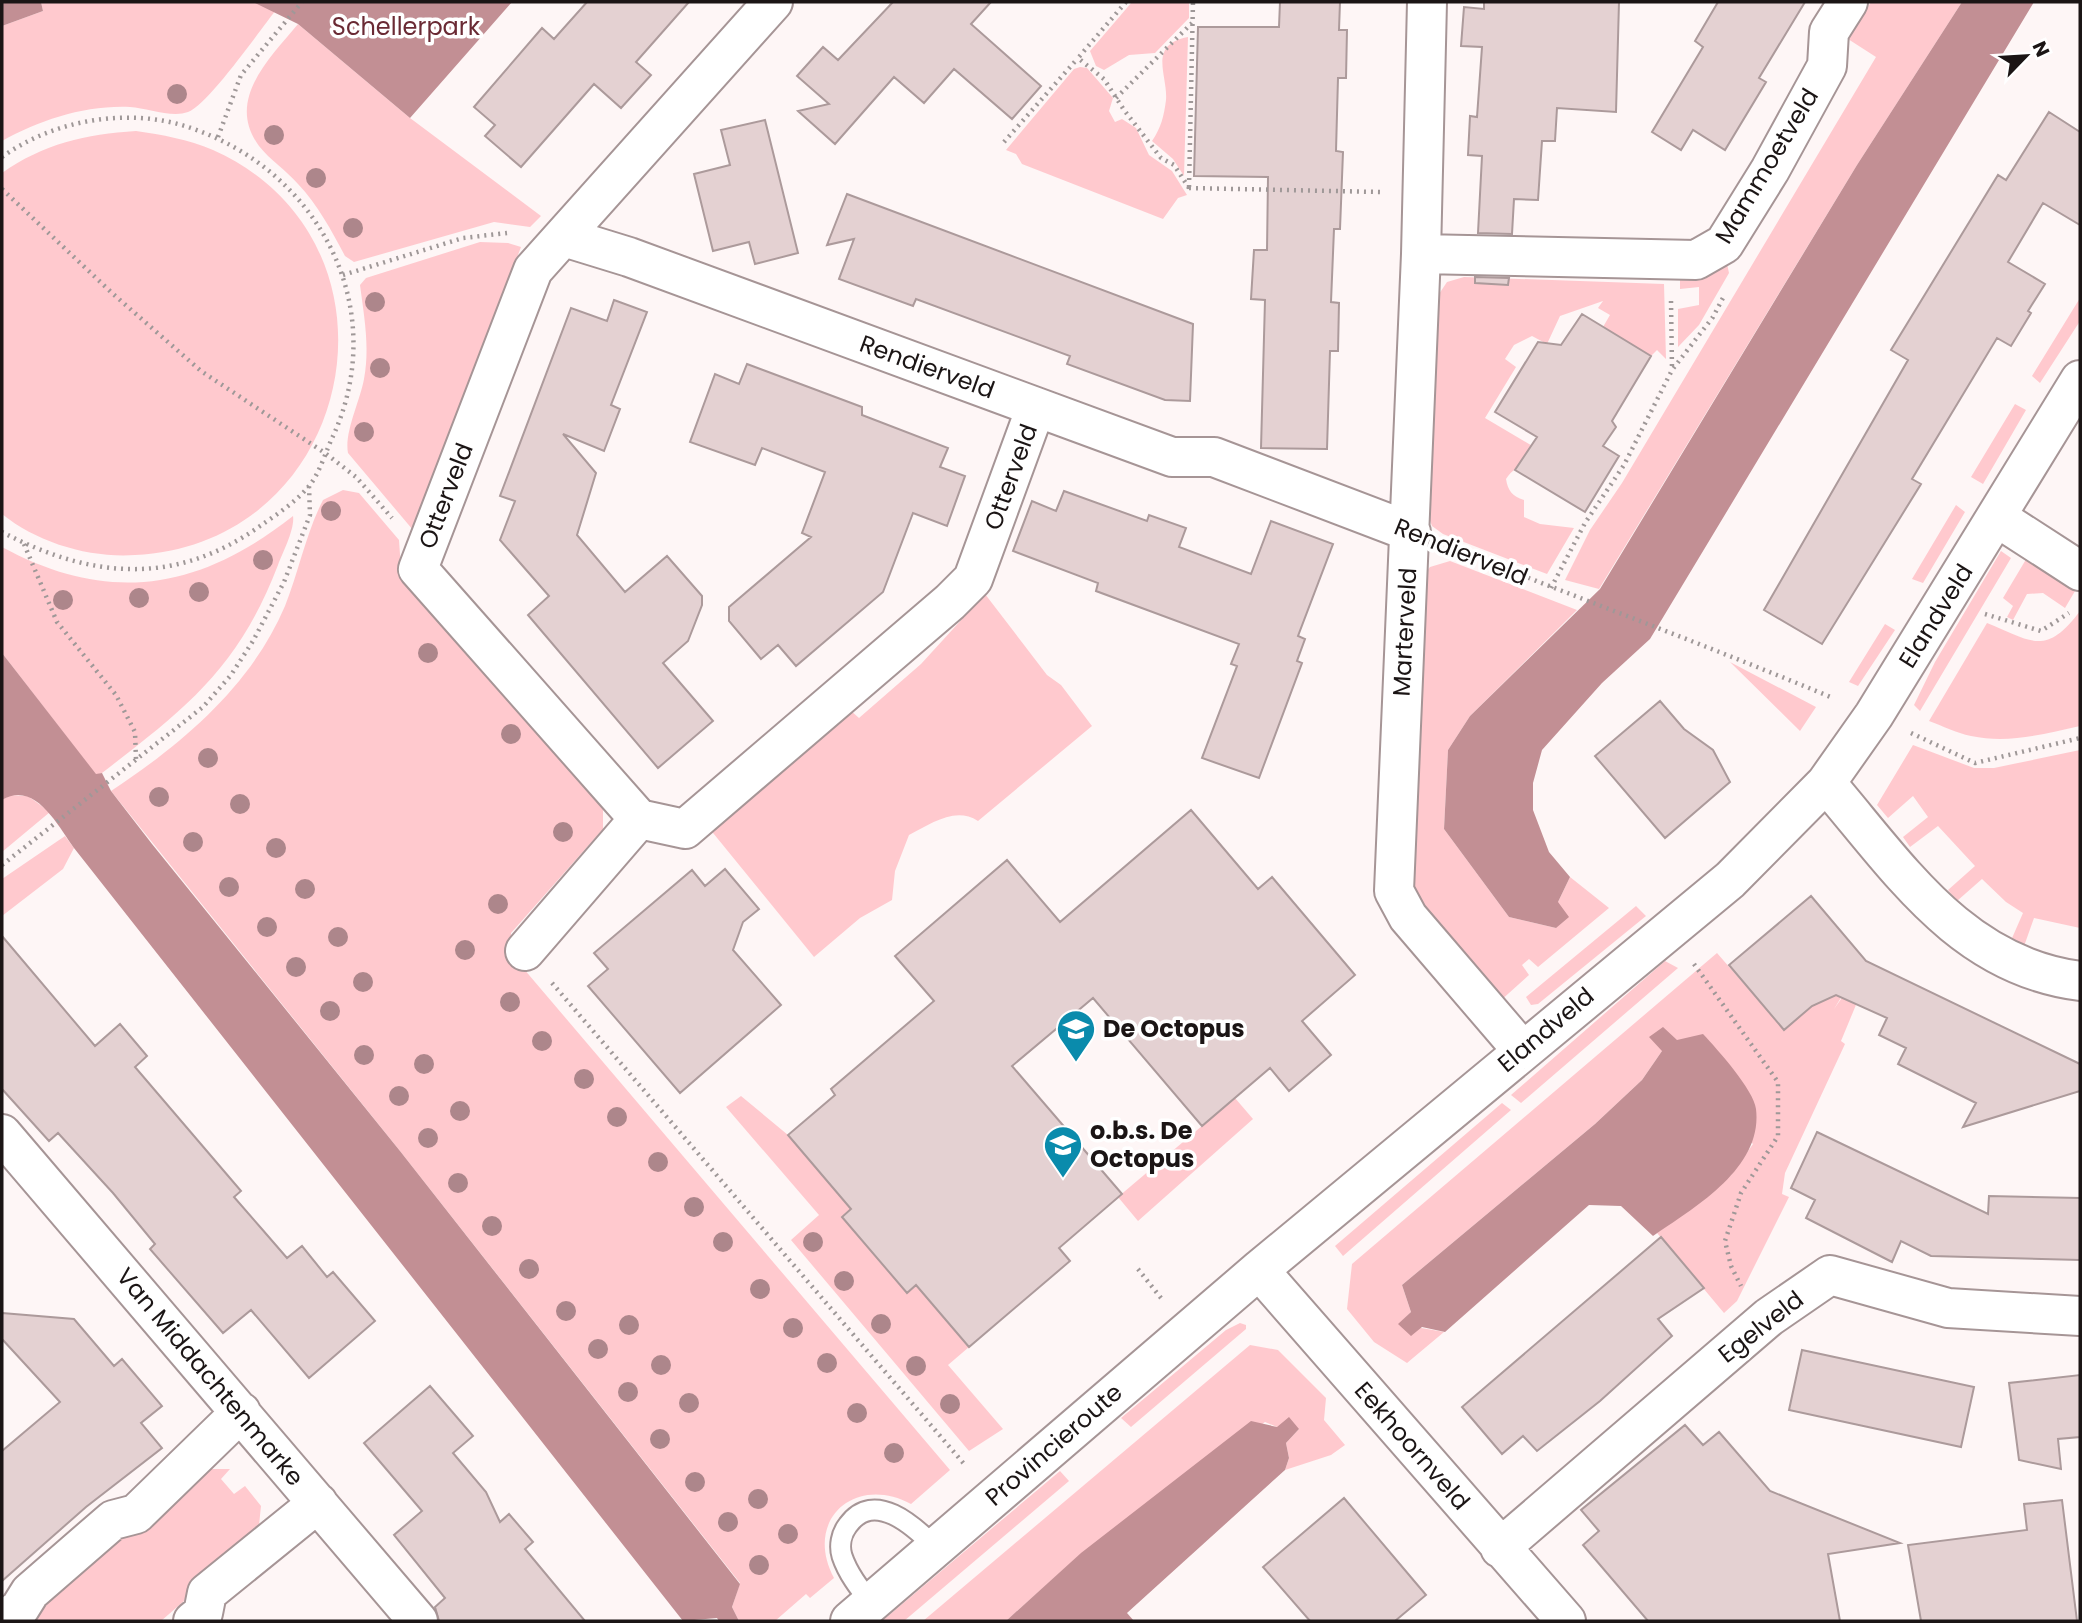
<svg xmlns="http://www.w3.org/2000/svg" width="2082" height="1623" font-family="Poppins,sans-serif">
<rect width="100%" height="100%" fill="#fef6f6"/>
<path fill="#ffc9ce" d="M41 2H253L276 10C260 30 208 105 188 112 172 118 147 108 130 107 85 105 40 120 2 141V26L43 11Z
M1132 2H1189V18L1155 53 1129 55 1104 70 1096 66 1090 51Z
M1871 2H1962L1857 165 1599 589 1565 580 1590 530 1622 483 1876 57 1848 39Z
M298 24 410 118 541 216 530 227 494 222 354 262 345 256C331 230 318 205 298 184 286 170 270 160 259 146 225 100 270 58 298 24Z
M1188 37 1184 176 1173 159 1152 141C1161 128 1164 116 1166 100 1168 75 1147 45 1188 37Z
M1080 67 1087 68 1113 98 1109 111 1115 122 1122 119 1136 128 1149 155 1172 171 1187 195 1178 198 1163 219 1022 164 1016 154 1006 150 1074 69Z
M136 131C162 135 188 139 213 150 417 241 358 544 135 555 89 558 38 543 2 514V173C43 144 86 134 136 131Z
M480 242 508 243 521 247 413 530 348 453C344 433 360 401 364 379 370 347 364 316 360 285L366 278Z
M1727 264 1729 273 1699 325 1678 347V309L1699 305V287L1680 289V274Z
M1464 277 1664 284 1666 359 1657 350 1651 356 1603 327 1610 315 1598 308 1603 301 1560 316 1547 344 1532 336 1514 345 1505 359 1516 367 1485 418 1539 450C1529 463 1515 465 1506 479 1508 491 1512 496 1524 500V517L1540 524 1574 528 1547 574 1443 534 1432 526 1428 515 1439 294 1447 282Z
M2080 298V321L2040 383 2032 376Z
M2015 404 2026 410 1983 484 1971 477Z
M343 490 359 493 399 540 401 569 603 802V829L511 933 512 955 950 1470 911 1504C855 1474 803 1520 834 1578L810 1598 806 1594 775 1621H739L732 1607 740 1583 400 1151 111 791C182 744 251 686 285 606 299 571 306 533 323 500Z
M1956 505 1965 512 1923 583 1912 579Z
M293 516C295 529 283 552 278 565 238 669 186 708 102 773L96 775 2 653V547C109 605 199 590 293 516Z
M2001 551 2011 558 1920 711 1914 705 1935 662Z
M2028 556 2078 586 2065 608 2043 593 2027 594 2013 620 2007 617 2013 606 2003 598Z
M1450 561 1577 610 1470 716 1448 750 1444 829 1509 917 1556 928 1558 902 1570 877 1609 908 1538 967 1529 959 1522 965 1529 975 1499 1002 1418 899 1413 879 1422 577 1430 567Z
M985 594 1047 675 1061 685 1092 726 978 821C955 806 931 824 909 835L895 871 892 900 860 918 814 957 709 828 850 710 859 718 921 664Z
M2080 611V726C2043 734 2009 744 1971 736 1956 733 1943 726 1929 721L1987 623C2031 641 2046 657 2080 611Z
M1885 624 1895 630 1858 686 1849 682Z
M1730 662 1816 707 1800 731Z
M1913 745 1974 768H1994L2080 750V928L2034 918 2023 949 2009 945 2023 913 2006 902 1982 879 1957 901 1948 890 1975 866 1938 826 1910 847 1903 837 1928 817 1913 796 1888 818 1877 805Z
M10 795 28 796 50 812 2 852V800Z
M65 836 74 848 63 869 2 916V879Z
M1636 906 1646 916 1538 1004 1531 1005 1526 997Z
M1717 953 1784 1030 1812 1006 1845 991 1834 1009 1846 992 1858 1000 1841 1041 1845 1044 1785 1173 1782 1194 1789 1197 1737 1301 1724 1313 1657 1233 1731 1175 1753 1144 1662 1051 1642 1080 1595 1124 1402 1285 1411 1312 1399 1324 1444 1332 1407 1363 1374 1342 1347 1309 1352 1264Z
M1665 961 1678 968 1521 1103 1511 1095Z
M741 1096 788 1135 851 1209 842 1217 906 1292 916 1285 969 1347 948 1365 1003 1429 969 1451 791 1240 819 1215 726 1107Z
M1235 1098 1253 1119 1138 1221 1118 1197Z
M1502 1103 1511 1110 1343 1256 1335 1246Z
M1240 1323 1246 1325V1329L1131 1427 1121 1418 1226 1330Z
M1250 1345 1278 1350 1326 1398 1324 1420 1345 1445 1331 1455 1285 1470 1289 1458 1286 1443 1299 1429 1277 1427 1265 1422 1082 1553 1006 1621H923Z
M211 1469H230L221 1479 234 1494 245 1486 261 1506 259 1525 189 1587 184 1601 161 1621H33L41 1603 127 1529 139 1528Z
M1060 1471 1069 1481 904 1621H882Z"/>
<path fill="#c28f94" d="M2 2H41L43 11 2 26Z
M253 2H512L410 118 298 24Z
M1962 2H2034L1650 639 1602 683 1542 750 1533 783V810L1549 852 1570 877 1558 902 1569 917 1556 928 1509 917 1444 829 1448 750 1470 716 1600 589 1857 165Z
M2 653 96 774 102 773 111 791 152 844 400 1151 740 1584 732 1607 739 1621H719L717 1618 683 1621 74 848C58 826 35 780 2 800Z
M1663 1027 1677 1040 1703 1034C1717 1049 1754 1090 1756 1109 1763 1168 1695 1207 1653 1236L1621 1206 1589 1205 1445 1332 1422 1327 1411 1336 1398 1324 1411 1312 1402 1285 1595 1124 1642 1080 1662 1051 1649 1037Z
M1289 1417 1299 1429 1286 1443 1289 1458 1285 1470 1127 1613 1134 1621H1006L1081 1553 1251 1421 1277 1427Z"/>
<path fill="#e4d1d2" stroke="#ac9a9b" stroke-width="2" d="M587 2H689L636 62 651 75 621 108 594 84 521 167 485 136 495 125 474 107 542 28 554 39Z
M893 2H991L971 24 1041 86 1012 119 954 69 924 103 894 77 835 144 798 111 829 104 797 76 823 47 838 60Z
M1280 2H1340L1339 30H1347L1346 78H1338L1336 151 1343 152 1340 229H1334L1331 302 1339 303 1338 351H1330L1327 449 1261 448 1265 300 1251 299 1254 250H1267L1268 177 1194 176 1198 27H1279Z
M1484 2H1619L1616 112 1557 108 1555 141H1542L1538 200 1514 199 1512 234 1478 233 1482 156 1468 155 1470 116 1477 117 1482 47 1461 46 1464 7 1484 9Z
M1718 2H1805L1759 78 1766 82 1725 150 1693 130 1681 150 1652 132 1703 47 1695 41Z
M2049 112 2080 132V225L2043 203 2008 262 2045 284 2028 311 2031 313 2011 346 1997 338 1912 479 1921 484 1822 644 1764 610 1908 360 1891 350 1998 175 2006 180Z
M765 120 798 253 755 264 749 242 713 251 694 174 730 165 721 130Z
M847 194 1193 324 1190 401 1165 400 1067 364 1070 356 916 299 913 306 839 279 854 239 827 245Z
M1475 277 1509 278 1508 285 1475 283Z
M614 300 647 312 611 405 620 409 604 451 563 434 596 473 577 535 625 592 667 556 702 596V605L688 641 663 663 713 721 658 768 528 615 549 596 500 540 515 501 500 496 571 308 607 321Z
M1582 314 1651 356 1612 421 1616 427 1603 446 1619 456 1585 512 1515 470 1537 437 1495 412 1538 342 1561 345Z
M747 364 862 407V415L948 448 940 467 965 476 947 526 913 513 883 592 796 666 778 645 761 659 729 621V607L811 537 802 533 825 472 762 448 755 465 690 442 715 374 739 384Z
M1064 491 1147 521 1149 515 1186 528 1179 547 1251 574 1271 521 1333 544 1298 636 1305 639 1297 661 1302 663 1259 778 1202 758 1237 666 1231 664 1239 644 1096 591 1098 583 1013 551 1032 501 1056 511Z
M1660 701 1684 729 1713 750 1730 782 1665 838 1595 756Z
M1191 810 1258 889 1272 877 1355 975 1302 1021 1331 1055 1289 1091 1270 1068 1202 1126 1093 998 1012 1066 1122 1194 1059 1248 1070 1261 969 1347 916 1285 907 1293 842 1217 851 1209 788 1135 835 1095 831 1089 934 1001 895 956 1007 860 1060 922Z
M725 869 759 909 743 922 733 950 781 1005 680 1093 588 986 608 969 594 953 692 870 705 886Z
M1811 896 1866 961 2080 1064V1091L1963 1127 1976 1103 1898 1064 1906 1048 1879 1035 1887 1018 1836 995 1812 1006 1784 1030 1729 965Z
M2 936 95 1046 120 1024 147 1056 135 1067 241 1191 234 1197 261 1228 287 1258 302 1246 327 1277 333 1272 375 1321 309 1378 251 1310 223 1333 150 1249 155 1244 113 1193 58 1133 49 1141 2 1089Z
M1817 1132 1988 1214 1989 1196 2080 1198V1260L1931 1256 1901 1241 1892 1262 1806 1218 1815 1200 1791 1188Z
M1661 1237 1704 1288 1658 1319 1672 1336 1600 1401 1537 1451 1523 1436 1502 1454 1462 1407Z
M2 1313 74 1319 114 1366 122 1359 162 1406 141 1423 162 1448 86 1507 2 1581V1451L60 1402 2 1339Z
M1802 1350 1974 1387 1961 1447 1789 1410Z
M2080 1375V1437L2058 1439 2061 1469 2019 1460 2009 1383Z
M430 1386 473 1436 453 1453 486 1492 500 1522 509 1514 533 1542 525 1549 585 1621H439L435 1607 445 1598 394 1535 422 1511 364 1443Z
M1685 1425 1703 1445 1719 1432 1770 1491 1900 1543 1828 1554 1840 1621H1648L1583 1545 1599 1531 1581 1510Z
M1344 1498 1426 1595 1395 1621H1310L1263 1567Z
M2062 1500 2077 1621H1921L1908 1545 2027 1530 2024 1504Z"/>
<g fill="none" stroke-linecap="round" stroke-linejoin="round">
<g stroke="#a69596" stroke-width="23">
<path id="lane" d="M871 1603C860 1589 848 1574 842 1556 839 1546 841 1534 848 1525 874 1489 914 1526 935 1547"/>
</g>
<g stroke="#a69596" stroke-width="42">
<path id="street" d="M773 2 533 270 418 569 639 819 685 829 950 602 973 579 1036 407
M1427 2 1421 254 1394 891 1408 917 1522 1050
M564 237 629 257 1172 457H1214L1411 532
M1421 254 1696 260 1724 244 1770 170 1827 66 1829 32 1848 2
M1998 518 2080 571
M1826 783C1899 868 1961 966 2080 981
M525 951 639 819
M2 1134 418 1621
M1259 1270 1566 1621
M1500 1548 1769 1317 1830 1275 1948 1308 2080 1316
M4 1621 20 1608 30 1592 113 1520 136 1514 241 1412
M193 1621 203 1613 207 1593 318 1503
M850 1621 1259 1270 1730 880 1826 783 1874 715 2080 380"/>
</g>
<path stroke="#9f9898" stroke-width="4.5" stroke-dasharray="2 5" stroke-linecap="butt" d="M1126 2 1078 58 1104 79 1124 110 1161 158 1174 165 1189 188
M1116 98 1192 23
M218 137 241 75 302 2
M1004 142 1078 58
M2 157C53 120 128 107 188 127 317 169 391 305 334 434 326 450 320 473 309 486 296 502 276 515 260 526 174 587 90 578 2 532
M1189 187 1193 2
M1189 188 1380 192
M2 189 112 293 201 371 325 453 356 477 392 518
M343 275 463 238 507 233
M1671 301 1672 369
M24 544 57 622 116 695 135 732 136 759
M1450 547C1578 598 1706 645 1833 698
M1551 588 1585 523 1624 465 1672 370 1713 317 1725 294
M1985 614 2041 631 2069 613
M1911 733 1975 763 2080 738
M2 865 203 707 231 675 253 641 284 582 310 515 309 486
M1694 964 1778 1082V1136L1741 1193 1725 1241 1731 1266 1741 1286
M552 983 965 1465
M1138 1269 1161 1298"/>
<use href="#lane" stroke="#fff" stroke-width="19"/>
<use href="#street" stroke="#fff" stroke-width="38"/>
</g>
<g fill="#ad868b">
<circle cx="177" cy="94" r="10"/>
<circle cx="274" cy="135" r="10"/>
<circle cx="316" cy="178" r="10"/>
<circle cx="353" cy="228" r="10"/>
<circle cx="375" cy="302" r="10"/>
<circle cx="380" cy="368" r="10"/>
<circle cx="364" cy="432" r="10"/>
<circle cx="331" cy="511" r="10"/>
<circle cx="263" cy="560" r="10"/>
<circle cx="199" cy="592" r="10"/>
<circle cx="139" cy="598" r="10"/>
<circle cx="63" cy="600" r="10"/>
<circle cx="428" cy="653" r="10"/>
<circle cx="511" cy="734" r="10"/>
<circle cx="208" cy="758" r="10"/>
<circle cx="159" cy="797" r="10"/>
<circle cx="240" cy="804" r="10"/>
<circle cx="563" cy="832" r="10"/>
<circle cx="193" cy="842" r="10"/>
<circle cx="276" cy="848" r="10"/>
<circle cx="229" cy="887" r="10"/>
<circle cx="305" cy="889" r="10"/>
<circle cx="498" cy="904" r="10"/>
<circle cx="267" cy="927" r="10"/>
<circle cx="338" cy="937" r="10"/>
<circle cx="465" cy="950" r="10"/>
<circle cx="296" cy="967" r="10"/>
<circle cx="363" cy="982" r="10"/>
<circle cx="510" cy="1002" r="10"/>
<circle cx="330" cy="1011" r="10"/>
<circle cx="542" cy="1041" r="10"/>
<circle cx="364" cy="1055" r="10"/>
<circle cx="424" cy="1064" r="10"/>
<circle cx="584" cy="1079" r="10"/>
<circle cx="399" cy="1096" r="10"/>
<circle cx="460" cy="1111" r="10"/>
<circle cx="617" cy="1117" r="10"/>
<circle cx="428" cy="1138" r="10"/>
<circle cx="658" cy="1162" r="10"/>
<circle cx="458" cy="1183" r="10"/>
<circle cx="694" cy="1207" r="10"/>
<circle cx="492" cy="1226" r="10"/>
<circle cx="723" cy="1242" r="10"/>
<circle cx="813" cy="1242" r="10"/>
<circle cx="529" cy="1269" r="10"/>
<circle cx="844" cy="1281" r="10"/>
<circle cx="760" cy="1289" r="10"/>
<circle cx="566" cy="1311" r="10"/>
<circle cx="881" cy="1324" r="10"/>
<circle cx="629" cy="1325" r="10"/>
<circle cx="793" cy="1328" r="10"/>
<circle cx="598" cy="1349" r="10"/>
<circle cx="827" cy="1363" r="10"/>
<circle cx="661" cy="1365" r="10"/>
<circle cx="916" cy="1366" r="10"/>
<circle cx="628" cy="1392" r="10"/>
<circle cx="689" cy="1403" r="10"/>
<circle cx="950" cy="1404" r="10"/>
<circle cx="857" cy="1413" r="10"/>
<circle cx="660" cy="1439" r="10"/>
<circle cx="894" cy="1453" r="10"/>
<circle cx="695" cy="1482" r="10"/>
<circle cx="758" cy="1499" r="10"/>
<circle cx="728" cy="1522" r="10"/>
<circle cx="788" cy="1534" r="10"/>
<circle cx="759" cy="1565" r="10"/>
</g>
<defs>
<g id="school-pin" transform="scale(2.0125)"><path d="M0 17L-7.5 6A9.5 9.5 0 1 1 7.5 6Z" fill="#0a8bac" stroke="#fff"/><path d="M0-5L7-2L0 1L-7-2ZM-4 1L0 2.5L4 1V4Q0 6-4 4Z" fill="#fff"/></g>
</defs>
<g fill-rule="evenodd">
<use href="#school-pin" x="1076" y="1029"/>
<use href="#school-pin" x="1063" y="1145"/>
</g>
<g text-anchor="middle" stroke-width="7" stroke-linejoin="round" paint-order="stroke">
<g font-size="24" fill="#6a2a34" stroke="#fff">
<text x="406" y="35">Schellerpark</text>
</g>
<g font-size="24" fill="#1b1515" stroke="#fff">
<text transform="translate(1767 166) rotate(-59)" y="8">Mammoetveld</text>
<text transform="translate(927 367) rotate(20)" y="8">Rendierveld</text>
<text transform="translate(1011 477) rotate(-70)" y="8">Otterveld</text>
<text transform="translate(446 496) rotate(-69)" y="8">Otterveld</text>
<text transform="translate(1461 552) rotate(22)" y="8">Rendierveld</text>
<text transform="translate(1936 616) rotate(-58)" y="8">Elandveld</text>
<text transform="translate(1405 632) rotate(-87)" y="8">Marterveld</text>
<text transform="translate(1546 1030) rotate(-40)" y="8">Elandveld</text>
<text transform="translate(1761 1327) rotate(-38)" y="8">Egelveld</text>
<text transform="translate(210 1377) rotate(50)" y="8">Van Middachtenmarke</text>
<text transform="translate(1054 1445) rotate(-41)" y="8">Provincieroute</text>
<text transform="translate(1412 1446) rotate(49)" y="8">Eekhoornveld</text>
</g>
<g font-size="24" font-weight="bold" fill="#1b1515" stroke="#fff" text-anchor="start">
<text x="1103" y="1037">De Octopus</text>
<text x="1090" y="1139">o.b.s. De<tspan x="1090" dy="28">Octopus</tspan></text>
</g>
</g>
<rect width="2082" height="1623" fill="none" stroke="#1b1515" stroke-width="7"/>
<g transform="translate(2026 56) rotate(65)" stroke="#ffffff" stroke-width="5" paint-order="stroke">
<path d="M0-5L12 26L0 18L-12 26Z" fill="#1b1515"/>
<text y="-10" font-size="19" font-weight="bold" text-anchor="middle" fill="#1b1515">N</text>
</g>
</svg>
